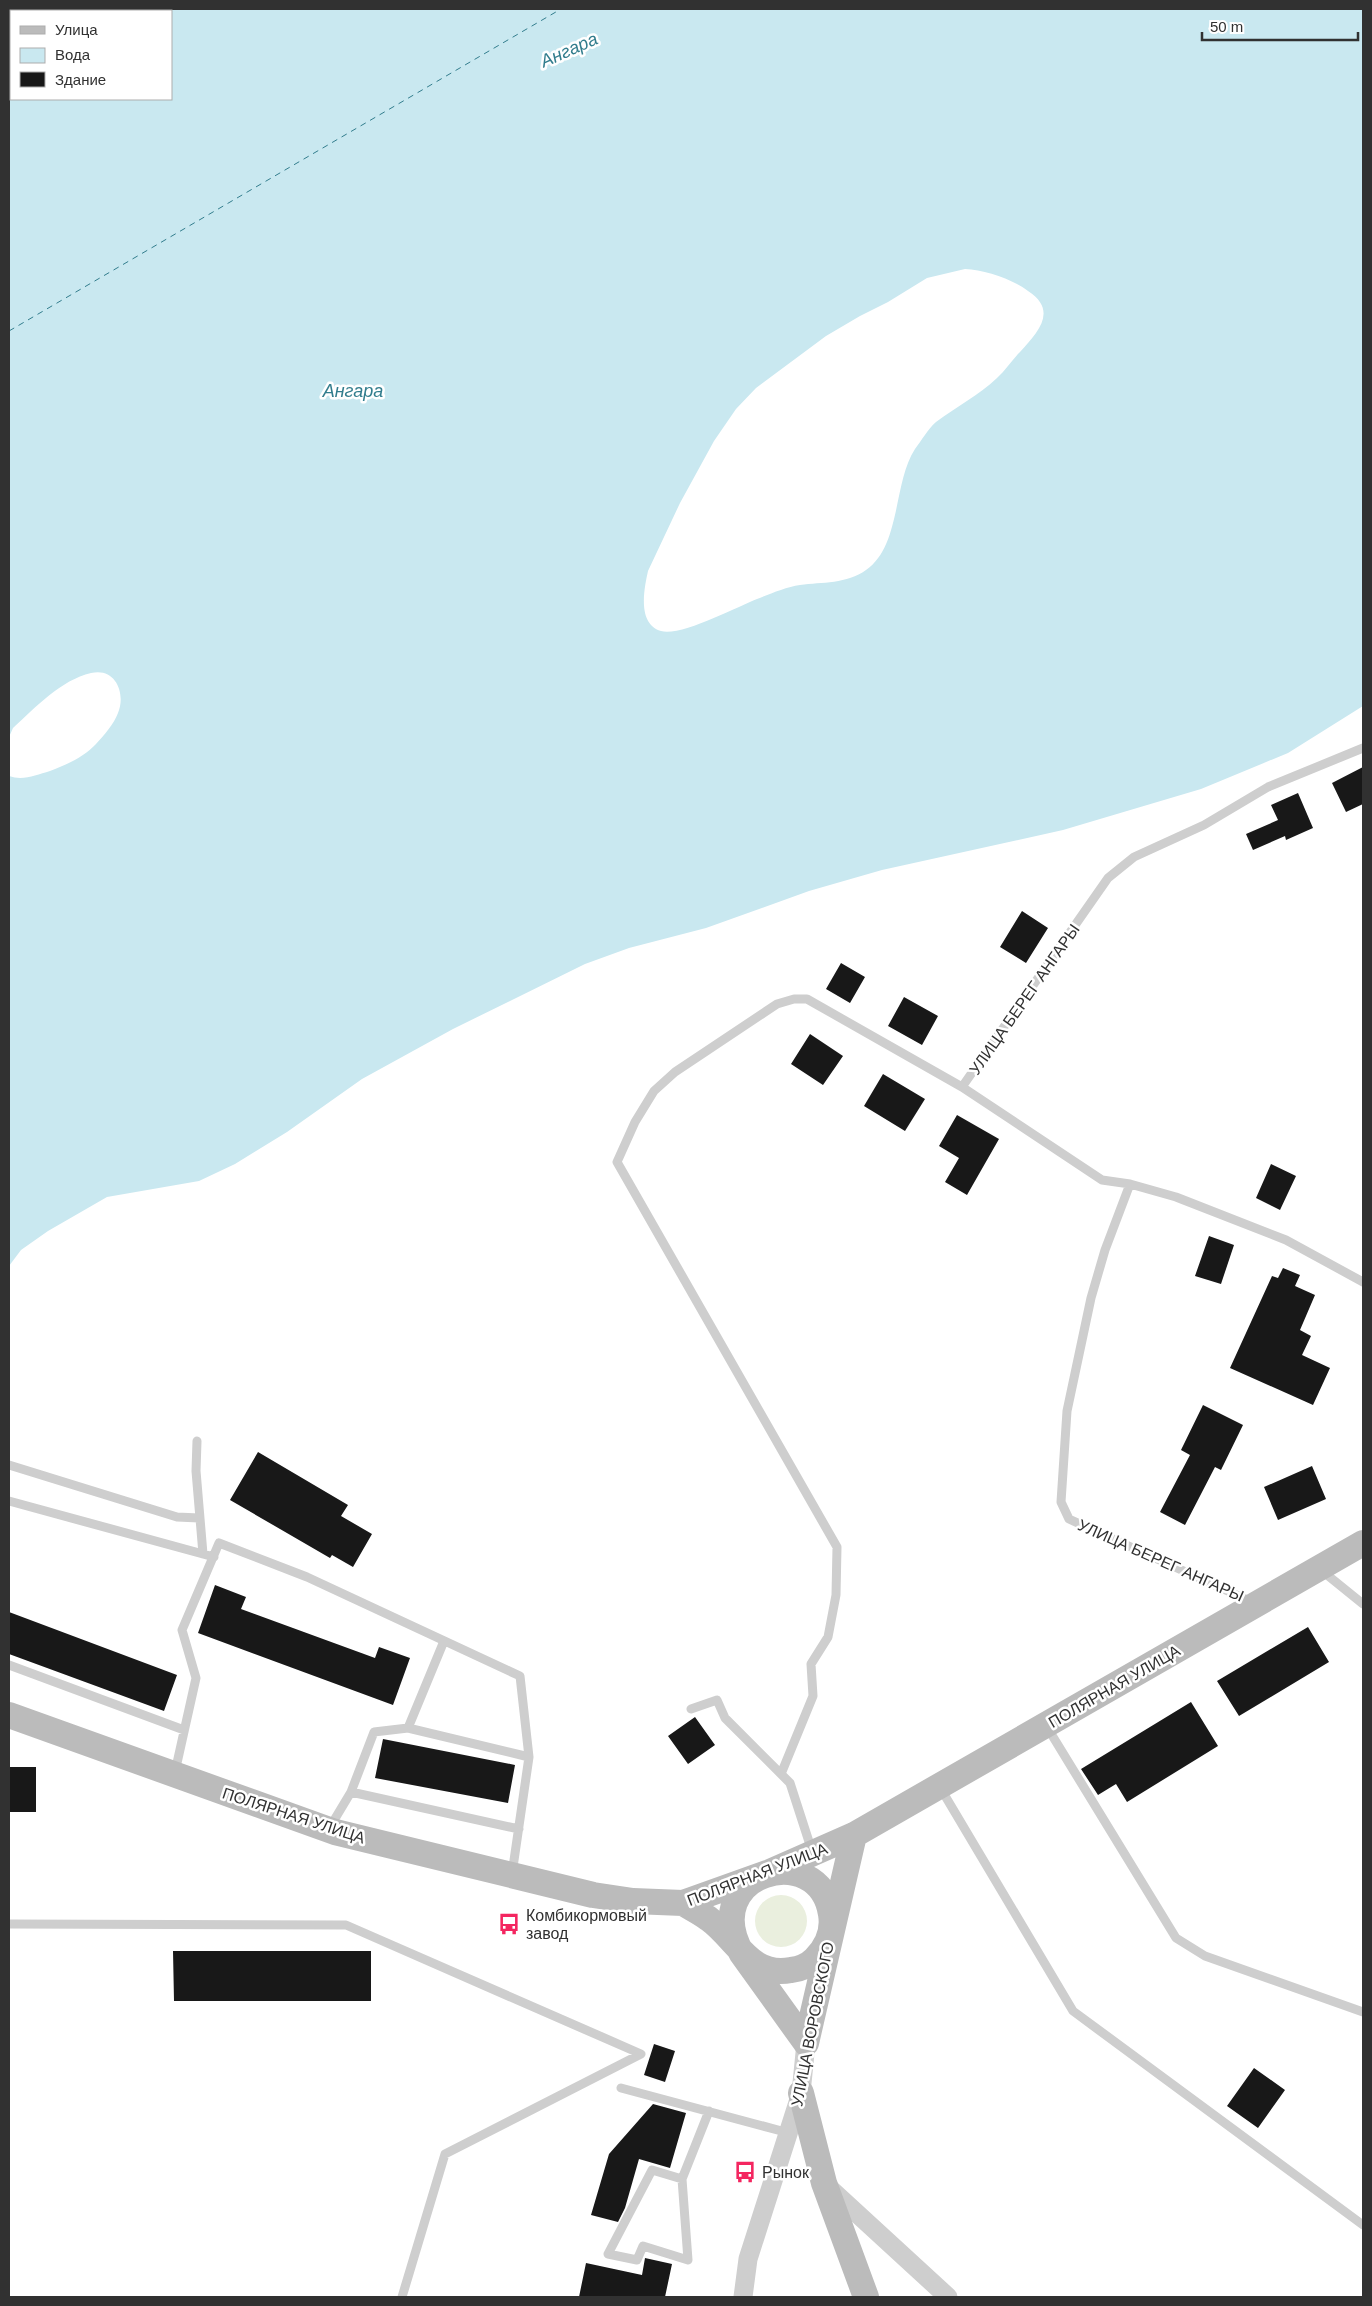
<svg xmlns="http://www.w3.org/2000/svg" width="1372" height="2306" font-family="Arial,sans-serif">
<rect width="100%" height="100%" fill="#fff"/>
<path fill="#eaefde" d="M755 1921a26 26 0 1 1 52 0a26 26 0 1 1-52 0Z"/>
<path fill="#c9e8f0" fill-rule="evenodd" d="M9 9H1363V706L1288 753 1201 789 1063 830 882 870 809 891 706 928 629 948 585 964 453 1029 362 1079 287 1132 235 1164 199 1181 107 1197 48 1231 21 1250 9 1266V776C23 781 36 775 50 771 66 765 84 757 96 744 104 735 114 724 118 713 126 694 116 667 91 673 61 680 36 707 13 728L9 737ZM11 11H171V99H11ZM965 269C985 270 1012 279 1028 291 1059 311 1037 333 1020 352 1012 360 1006 370 997 378 979 395 956 407 936 422 928 429 921 441 915 449 893 483 901 546 866 570 847 584 822 582 800 585 786 587 770 594 757 599 737 607 680 637 661 631 637 624 644 589 648 571L680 503 714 441 736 409 756 388 826 336 860 316 888 302 927 278Z"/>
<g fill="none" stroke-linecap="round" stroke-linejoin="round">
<path stroke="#327d8d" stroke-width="1" stroke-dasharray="6 5" stroke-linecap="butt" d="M9 331 561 9"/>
</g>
<path fill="#181818" d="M1363 767V804L1346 812 1332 783Z
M1298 793 1313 828 1286 840 1285 836 1253 850 1246 834 1278 820 1271 805Z
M1022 911 1048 928 1026 963 1000 947Z
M841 963 865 977 850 1003 826 989Z
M904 997 938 1016 922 1045 888 1026Z
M810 1034 843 1056 823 1085 791 1064Z
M883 1074 925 1099 905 1131 864 1106Z
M957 1115 999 1139 967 1195 945 1182 959 1158 939 1146Z
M1271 1164 1296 1176 1280 1210 1256 1198Z
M1209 1236 1234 1245 1221 1284 1195 1276Z
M1283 1268 1300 1275 1295 1286 1315 1295 1300 1330 1311 1336 1302 1355 1330 1368 1313 1405 1230 1368 1272 1276 1278 1278Z
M1203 1405 1243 1425 1221 1470 1215 1467 1185 1525 1160 1512 1190 1455 1181 1450Z
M258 1452 348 1505 341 1516 372 1534 353 1567 332 1555 330 1558 230 1500Z
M1312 1466 1326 1499 1278 1520 1264 1487Z
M215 1585 246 1597 241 1609 375 1658 379 1647 410 1658 393 1705 198 1633Z
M9 1612 177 1675 164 1711 9 1654Z
M1308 1627 1329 1662 1239 1716 1217 1681Z
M1191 1702 1218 1746 1127 1802 1116 1784 1098 1795 1081 1769Z
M695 1717 715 1745 688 1764 668 1736Z
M383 1739 515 1765 508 1803 375 1778Z
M9 1767H36V1812H9Z
M173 1951H371V2001H174Z
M654 2044 675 2051 665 2082 644 2075Z
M1254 2068 1285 2090 1258 2128 1227 2106Z
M653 2104 686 2113 670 2168 639 2159 625 2208 618 2222 591 2215 609 2154Z
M645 2258 672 2264 665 2297H579L586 2263 642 2275Z"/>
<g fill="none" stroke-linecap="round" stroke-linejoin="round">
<path stroke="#cecece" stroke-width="9" d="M1130 1184 1176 1197 1286 1240 1363 1282
M197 1441 196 1471 203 1554
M9 1465 177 1517 199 1518
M9 1501 214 1557
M1321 1570 1363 1604
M1252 1602 1069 1519 1061 1502 1067 1411 1091 1298 1105 1250 1130 1184 1102 1180 962 1087 1108 878 1134 857 1204 825 1268 787 1363 748
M9 1665 184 1730
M691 1709 717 1700 725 1718 790 1783 812 1851
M1047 1727 1176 1938 1205 1956 1363 2012
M408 1728 529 1757
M175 1772 196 1678 182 1630 219 1543 307 1577 520 1676 529 1757 512 1874
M781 1774 813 1696 811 1664 828 1637 836 1595 837 1547 617 1162 635 1122 654 1091 675 1072 777 1004 794 999H807L962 1087
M941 1789 1073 2011 1363 2225
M351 1792 374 1732 408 1728 444 1641
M330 1827 351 1792 519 1829
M9 1924 346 1925 641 2054 445 2154 402 2297
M621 2088 789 2133
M682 2179 688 2260 643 2246 637 2260 608 2254 652 2170 682 2179 709 2111"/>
<path stroke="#cecece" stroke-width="19" d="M826 2185 948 2297
M743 2297 748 2259 801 2093 806 2043"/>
<path stroke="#bbb" stroke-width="26" d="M9 1715 335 1832 593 1895 633 1901 683 1903 770 1872 854 1835 1363 1543
M683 1903C691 1908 701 1913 709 1919 737 1939 750 1978 791 1970 800 1969 809 1965 815 1959 827 1947 834 1932 831 1914 819 1838 696 1873 742 1954L806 2043
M806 2043 854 1835
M801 2093 824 2183 866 2297"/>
</g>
<defs>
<g id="bus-bare" transform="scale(1.725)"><path d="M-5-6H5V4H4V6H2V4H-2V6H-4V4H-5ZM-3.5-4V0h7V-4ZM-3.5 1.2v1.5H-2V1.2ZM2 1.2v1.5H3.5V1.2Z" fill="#f42660" stroke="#fff" stroke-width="2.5" paint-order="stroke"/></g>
</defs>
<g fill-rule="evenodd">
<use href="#bus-bare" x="509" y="1924"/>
<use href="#bus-bare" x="745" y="2172"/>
</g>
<g text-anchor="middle" stroke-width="5" stroke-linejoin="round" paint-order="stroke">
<g font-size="16" fill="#313131" stroke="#fff">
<text transform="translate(1024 999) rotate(-55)" y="6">УЛИЦА БЕРЕГ АНГАРЫ</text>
<text transform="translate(1161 1560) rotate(24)" y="6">УЛИЦА БЕРЕГ АНГАРЫ</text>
<text transform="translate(1114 1686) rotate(-30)" y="6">ПОЛЯРНАЯ УЛИЦА</text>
<text transform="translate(294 1815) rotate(18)" y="6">ПОЛЯРНАЯ УЛИЦА</text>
<text transform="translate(757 1874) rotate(-21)" y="6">ПОЛЯРНАЯ УЛИЦА</text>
<text transform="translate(812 2024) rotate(-79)" y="6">УЛИЦА ВОРОВСКОГО</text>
</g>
<g font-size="16" fill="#313131" stroke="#fff" text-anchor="start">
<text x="526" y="1921">Комбикормовый<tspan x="526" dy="18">завод</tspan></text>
<text x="762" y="2178">Рынок</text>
</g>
<g font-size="18" font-style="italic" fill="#327d8d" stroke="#fff">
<text transform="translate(569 50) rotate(-24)" y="6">Ангара</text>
<text x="353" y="397">Ангара</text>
</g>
</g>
<rect width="1372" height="2306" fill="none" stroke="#313131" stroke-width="20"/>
<rect x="10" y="10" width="162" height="90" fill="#ffffff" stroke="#adadad"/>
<rect x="20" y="26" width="25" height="8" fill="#bbbbbb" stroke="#adadad"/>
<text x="55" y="35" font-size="15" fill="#313131">Улица</text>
<rect x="20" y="48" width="25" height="15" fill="#c9e8f0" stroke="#adadad"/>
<text x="55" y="60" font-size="15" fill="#313131">Вода</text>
<rect x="20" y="72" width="25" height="15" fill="#181818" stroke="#adadad"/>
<text x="55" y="85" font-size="15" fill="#313131">Здание</text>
<path d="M1202 32v8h156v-8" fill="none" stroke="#313131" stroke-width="2.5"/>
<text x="1210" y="32" font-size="15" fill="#313131" stroke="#ffffff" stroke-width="4" paint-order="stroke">50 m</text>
</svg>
